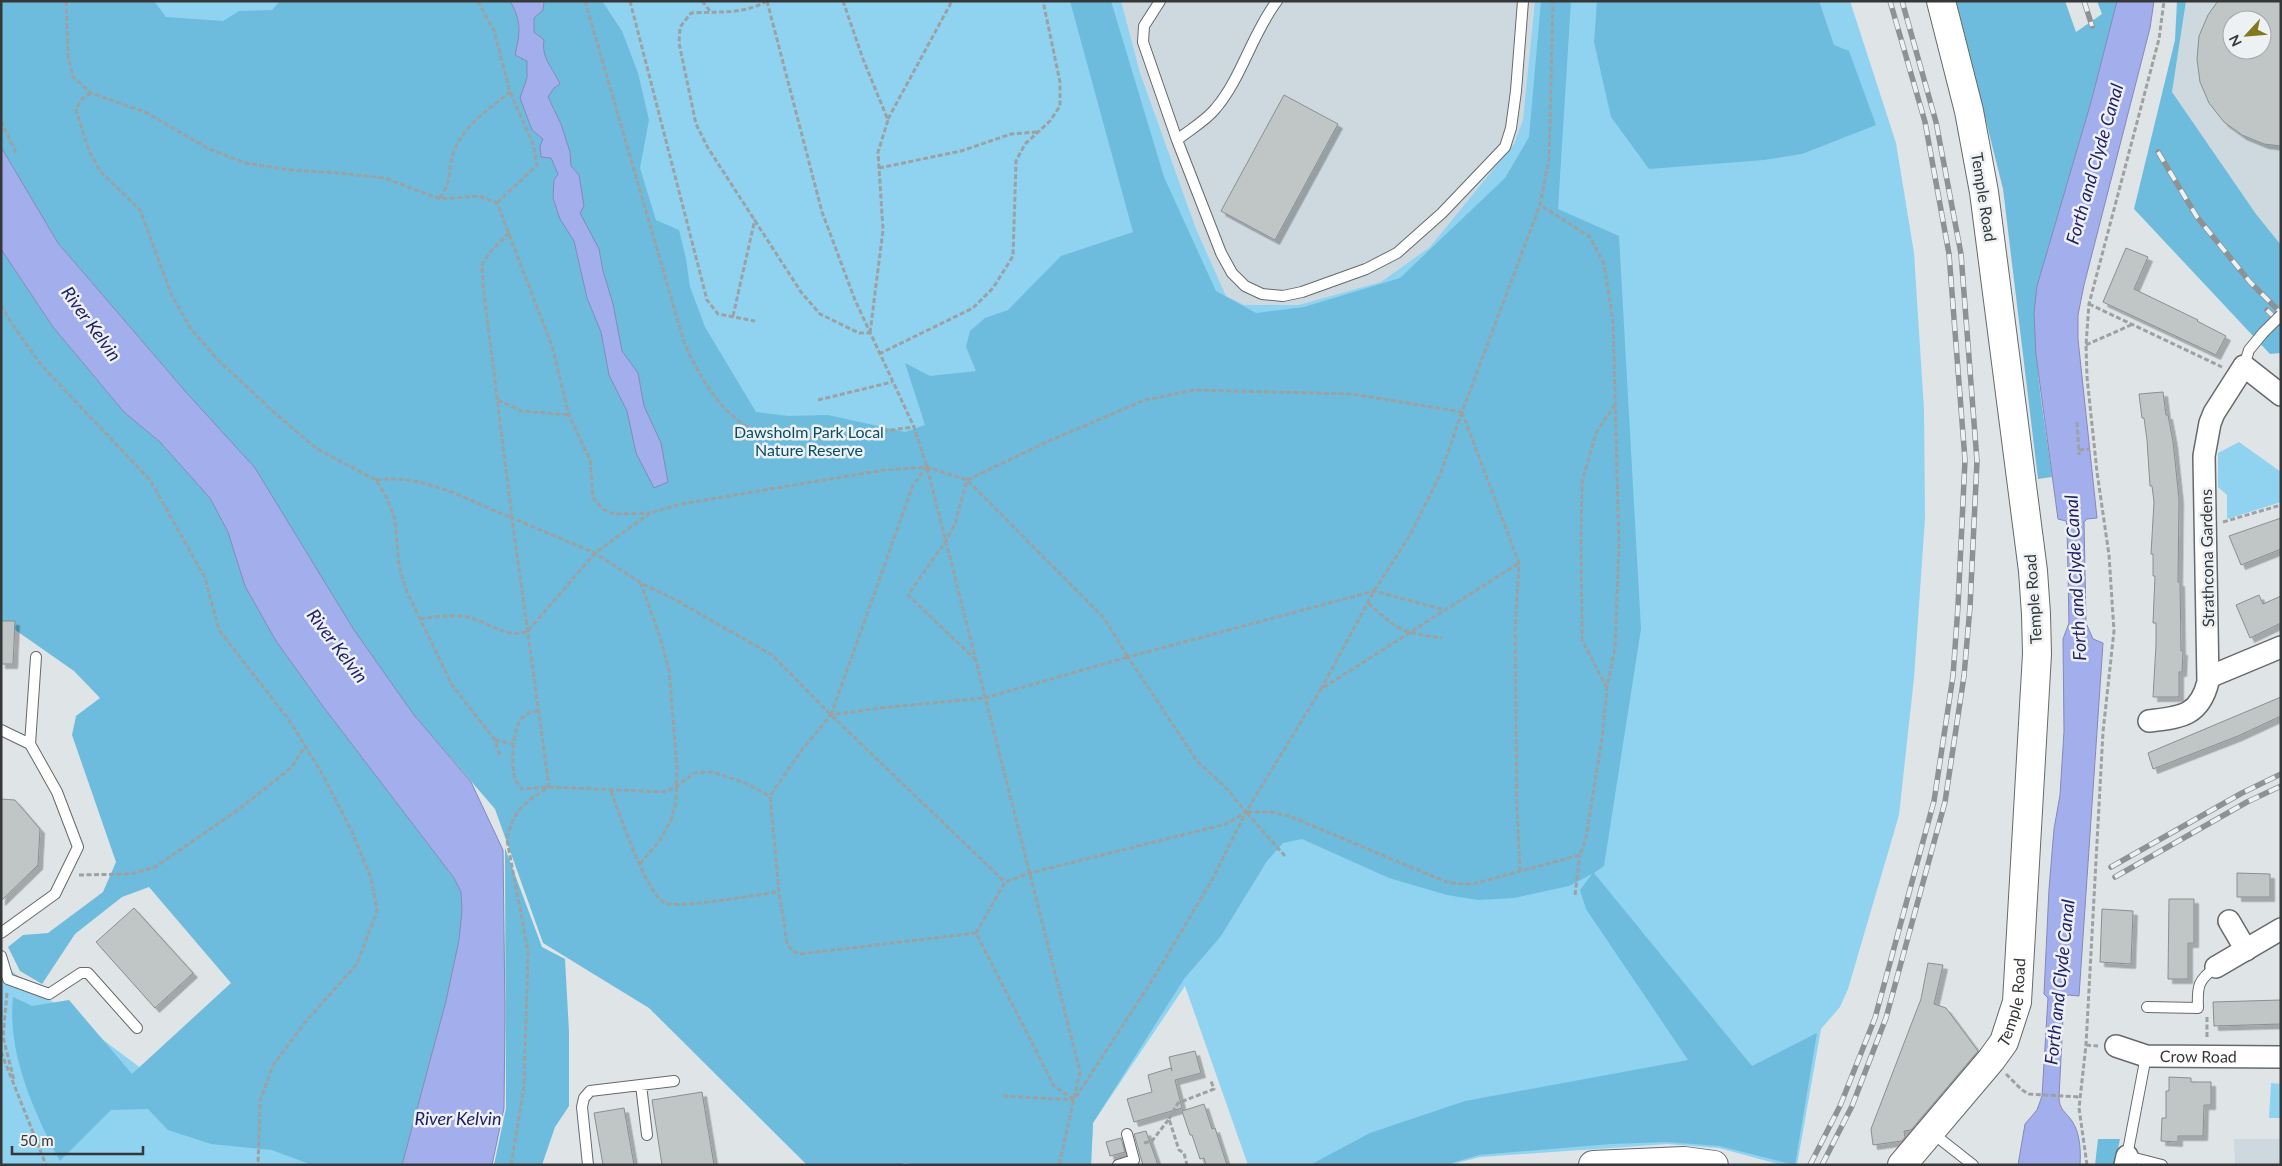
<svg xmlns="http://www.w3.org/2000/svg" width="2282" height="1166" font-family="Lato,sans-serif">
<defs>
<filter id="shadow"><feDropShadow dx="4.5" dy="4.5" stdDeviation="0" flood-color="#0004"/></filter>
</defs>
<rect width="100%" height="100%" fill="#dfe4e6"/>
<path fill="#cdd9df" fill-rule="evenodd" d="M1111 1H1541L1529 137 1505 178 1400 278 1304 307 1256 313 1216 292Z
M2186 1H2281V245L2256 214 2172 92ZM2232 20H2262V50H2232Z
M2234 1139H2281V1165H2235Z"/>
<path fill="#8fd3f0" d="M1 1H1121L1140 73 1196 229 1226 296 1244 305H1299L1381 282 1430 247 1514 144 1523 120 1535 1H1850L1896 143 1914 253 1924 410 1925 518 1914 678 1899 815 1848 989 1840 1007 1821 1029 1797 1165H1782L1719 1148 1667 1144 1480 1157 1449 1165H1248L1185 986 1093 1123 1091 1165 572 895 414 715 354 630 255 468 185 391 58 243 1 147Z
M2239 442 2281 472V502L2227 519V495L2218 487V453Z
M1 963 142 1069 318 1165H1Z
M2271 1083 2281 1084V1118H2269Z"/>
<path fill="#6dbcdd" d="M1 1H154L166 17 223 21 239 11 272 10 280 1H510C522 22 520 32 515 55L527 60V78L520 98 543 139 558 174 554 180 553 199 560 219 574 241 587 298 601 332 609 375 627 411 636 453 661 443 644 406 638 373 622 351 613 304 603 271 599 249 579 213 581 190 579 175 571 166 570 152 561 124 548 97 554 88V72C546 62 542 53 544 40L534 32V18L543 10 544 1H602L622 31 638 73 649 120 640 168 656 220 679 230 686 259 690 287 705 327 756 412 788 416 828 415 905 432 925 425 905 363 930 376 976 371 966 347 970 331 985 318 1008 310 1061 256 1133 232 1070 1H1111L1164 177 1216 291 1256 313 1304 307 1400 278 1505 178 1529 137 1541 1H1571L1558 209 1619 236 1641 629 1604 866 1594 873 1752 1066 1817 1033 1795 1165 1719 1146 1666 1142 1611 1144 1479 1155 1445 1165H1310L1370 1133 1465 1101 1688 1060 1586 909 1580 890 1592 874 1569 886 1514 898 1478 900 1447 895 1389 878 1302 839 1283 843 1267 861 1221 936 1184 979 1093 1123 1091 1165H924L904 1163 900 1165H807L649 1008 543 943 495 809 414 715 354 630 255 468 185 391 58 243 1 147Z
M1597 1H1819L1834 45 1849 51 1876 125 1802 154 1764 160 1649 169 1611 117 1594 42Z
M1956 1H2065L2076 32 2102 14 2097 1H2117L2091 102 2037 286C2030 349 2044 414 2052 477L2038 479 2003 189Z
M2177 1H2186L2172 92 2256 214 2281 245V353L2270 354 2134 209 2175 40Z
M1 249 53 327 124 412 160 442 210 498 228 532 245 586 276 641 322 705 454 878 461 892 462 910 459 940 446 1001 402 1165H312L272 1150 211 1144 168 1130 148 1109 111 1110 60 1161C34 1113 7 1053 13 997L32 1006 69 1000 132 1074 231 983 149 887 122 897 75 934 42 984 20 971 8 947 23 935 48 933 103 892 116 862 72 735 76 716 100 698 74 671 1 620Z
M505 848 542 947 565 959 569 1032V1106L555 1127 542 1165H494L506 1108Z
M2098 1139H2120L2115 1165H2095Z"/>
<path fill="#a3aeed" stroke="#828ab7" d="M510 1H544L543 10 534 18V32L544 40C541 58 553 68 560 84L554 88 548 97 561 124 570 152 571 166 579 175 584 206 580 213 599 249 603 271 613 304 622 351 638 373 644 406 661 443 668 482 654 488 636 453 627 411 609 375 601 332 587 298 574 241 560 219 553 198 554 180 558 174 551 158 541 157 540 146 543 139 532 130 520 98 527 78V61L515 55C520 33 522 22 510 1Z
M2117 1H2154L2150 28 2084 285 2078 315V339L2097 518 2087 519 2084 522 2086 623 2093 639 2103 643 2079 996 2068 995 2064 999 2059 1097C2059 1110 2066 1112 2072 1121 2080 1133 2081 1150 2080 1165H2018L2025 1124 2037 1110 2042 1096 2048 998 2044 994 2049 889 2054 829 2060 795 2064 731 2063 639 2069 623 2067 526 2066 521 2058 519 2036 355 2034 313 2037 286 2091 102Z
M1 147 58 243 185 391 255 468 354 630 414 715 471 782 503 850 505 1015 504 1108 492 1165H402L446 1001 459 940 462 910 461 892 454 878 322 705 276 641 245 586 228 532 210 498 160 442 124 412 53 327 1 249Z"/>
<path fill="#c0c5c5" stroke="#8a8f90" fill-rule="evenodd" filter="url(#shadow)" d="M2218 1H2281V146L2264 144 2242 135 2224 122 2209 103 2200 82 2197 59 2199 36 2208 15ZM2232 20H2262V50H2232Z
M1284 95 1338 124 1275 240 1221 211Z
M2126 248 2148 257 2134 289 2198 320 2197 321 2226 336 2216 355 2103 302Z
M2163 392 2166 415H2168L2173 442 2179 499 2178 582H2180L2181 651H2183L2182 672H2179V697H2153L2156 645V623H2153L2155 576H2153V554H2151L2154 502 2152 486H2150L2147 440 2144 418H2142L2139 394Z
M2281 518V549L2241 565 2229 536Z
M2259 595 2263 604 2281 596V623L2250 638 2236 605Z
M1 621H15L13 664H1Z
M2281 697V716L2238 736 2153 769 2148 753Z
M1 799 15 800 40 829 38 865 1 901Z
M2237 873 2270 874V897H2237Z
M2169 899H2194V943H2188V979H2168Z
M134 908 193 973 155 1008 96 942Z
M2102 909 2133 911 2131 964 2100 962Z
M1928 963 1943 965 1934 1004 1946 1008 1978 1051 1911 1130 1904 1131 1905 1137 1902 1141 1873 1145 1871 1129 1921 999Z
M2281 1000V1024L2214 1026 2213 1002Z
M1195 1051 1201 1073 1175 1080 1182 1108 1134 1122 1127 1099 1152 1092 1148 1075 1171 1068 1172 1071 1169 1057Z
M2169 1077 2191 1078V1082H2211V1105H2204L2203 1136H2178V1142L2161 1141 2162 1118H2166V1091H2169Z
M702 1092 714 1165H662L652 1100Z
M1204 1104 1212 1129 1215 1128 1227 1165H1206L1204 1158 1200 1159 1192 1135H1190L1182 1111Z
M624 1108 634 1165H603L594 1113Z
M1146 1131 1158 1165H1143L1140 1155 1134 1134Z
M1121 1138 1125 1152 1110 1156 1106 1142Z"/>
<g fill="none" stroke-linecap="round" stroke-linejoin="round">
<g stroke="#666a6c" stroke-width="12">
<path id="lane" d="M1160 1 1144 26 1143 42 1177 140 1221 253 1232 273 1245 286 1262 294 1283 296 1302 292 1366 269 1397 253 1442 213 1505 147 1511 128 1516 91 1523 1
M1177 140C1189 130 1206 121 1216 108 1242 77 1252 34 1277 1
M2244 366 2249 350 2263 333
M1 730 30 744 57 792 78 847 55 894 1 933
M30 744 36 657
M1 956 8 979 49 994 81 973H88L137 1028
M2147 1007 2198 1008C2197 986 2198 980 2216 967
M2146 1056 2127 1156 2162 1165
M641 1085 647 1135
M1931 1132 1973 1165
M588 1165 582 1107 584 1098 590 1091 674 1081
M1118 1165 1134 1160 1127 1134"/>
</g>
<g stroke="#666a6c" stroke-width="24">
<g id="street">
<path d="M2209 677 2281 647"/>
<path d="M2149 721C2180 717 2199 717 2208 682L2204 456 2210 423 2214 413 2244 366 2281 395"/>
<path d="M2229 921 2246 950"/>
<path d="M2216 967 2281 929"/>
<path id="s1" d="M2116 1046 2146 1056 2281 1057"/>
<path d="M2125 1165 2127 1156"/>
</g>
</g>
<g stroke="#666a6c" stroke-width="30">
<g id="secondary">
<path id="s2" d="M1902 1165 1991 1060 2004 1042 2017 1002 2037 654 2036 614 2033 571 1984 192 1969 111 1941 1"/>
</g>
</g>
<g stroke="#666a6c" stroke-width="30">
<path id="primary" d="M1593 1165 1684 1161 1714 1165"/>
</g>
<path stroke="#9da1a2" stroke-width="3" stroke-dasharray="5 2.5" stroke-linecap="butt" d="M66 1 68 56 73 77 91 93 145 112 209 149 246 163 289 170 339 173 384 178 440 199 479 196 497 203 552 346 569 415 590 460 593 497 602 509 614 514 650 513
M478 1 494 31 510 92 533 144 537 165 497 203
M585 1 684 342C698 374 715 404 744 425 780 449 872 432 914 427
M630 1 707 300 718 314 755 321
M702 1 710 11
M767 1 822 212 855 300 914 427 927 467 1080 1072 1059 1165
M767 1C743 15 718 11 691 13L680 27 679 43 696 124 708 148 801 292 820 314 859 333H870
M843 1 863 59 888 120 878 152 883 230 870 333
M91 93 81 100 76 110 89 151 101 172 140 210 172 296 191 329 218 360 276 414 317 449 376 480 387 498 395 520 399 566 407 592 452 685 495 740 500 755
M888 119 952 1
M1 121 16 153
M879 168 961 151 1011 134 1037 132
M440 198C453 180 447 169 454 151 464 125 489 109 510 92
M2089 304 2222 367
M1 305 12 324 42 366 150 480 205 578 219 630 289 720 323 775 352 832 371 878 377 911 357 964 307 1020 273 1065 260 1101 258 1165
M733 316 755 219
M2086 345 2131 325
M879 354 973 308 993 288 1013 256 1016 161 1025 144 1050 121 1060 106V82L1043 1
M498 400 521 411 569 415
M818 400 892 382
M1462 412 1440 475 1410 535 1374 591 1321 689 1519 563
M1462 412 1519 563 1515 632 1517 809 1520 871
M2077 422 2079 455
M2079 450 2090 449
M376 480C422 473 470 501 512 518L483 285 482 265 490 252 509 233
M2223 522 2281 505
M1368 603C1399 631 1401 632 1442 638
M420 619C436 617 452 614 467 617 490 622 503 638 527 632L595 553 650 513 681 504 884 470 927 467 967 480 1104 618 1128 657 985 698 880 708 831 715 801 751 770 796 779 892 787 943 792 951 800 954 976 933 1054 1086 1075 1100
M976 660 908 595 945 542 955 524 967 480 1049 441 1145 400 1194 390 1352 394 1462 412 1540 205 1549 159 1553 1
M1607 688 1582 640 1581 540 1582 482 1596 433 1614 406
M538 710C533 712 527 713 523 717 512 726 511 765 515 779 516 782 520 786 522 789L549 787 664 792 676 787 694 773 712 772 743 782 770 796
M831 715 913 485 927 467
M495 740 513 744
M611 791C619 813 647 895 665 903 679 909 759 894 779 892
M1285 856 1246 812H1271L1289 816 1449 883 1473 884 1580 855 1586 838 1602 738 1607 688 1615 648 1619 545 1613 321 1604 264 1590 237 1540 205
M640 864 660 840 671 820 676 802 677 768 669 670 660 637 641 584
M79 875 131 874 155 867 235 812 291 768 305 746
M1575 895 1580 855
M976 933 1005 882 1030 873 1226 824 1246 812 1321 689
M7 993 3 1037 14 1080
M2207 1017V1038
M2086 1045 2098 1046
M1 1052 46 1165
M2006 1074 2022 1090 2029 1094 2080 1097
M1003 1096 1074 1100
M1076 1097 1153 979 1212 880 1246 812 1227 789 1197 761 1128 657 1374 591 1445 610
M1169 1119 1178 1103 1214 1089 1211 1081
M1144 1143 1152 1141 1169 1119 1179 1150 1184 1153 1187 1165
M511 1165 524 1086 528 951 507 840C512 811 525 802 549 787L512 518 595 553 641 583 674 599 772 655 831 715 1005 882
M2087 1165 2079 1108 2086 1045 2103 732 2114 631 2109 555 2097 472 2087 377 2086 345 2089 304 2159 39 2164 1"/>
<use href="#lane" stroke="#fff" stroke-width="10"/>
<use href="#street" stroke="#fff" stroke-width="21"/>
<use href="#secondary" stroke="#fff" stroke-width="28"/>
<use href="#primary" stroke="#fff" stroke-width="28"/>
<g stroke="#8e9294" stroke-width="5.5">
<path id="rail" d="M2084 1 2092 26
M2158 152 2197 217 2250 282 2281 313
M2267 310 2281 324
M2111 867 2242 793 2281 774
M2115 877 2247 802 2281 786
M1810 1165 1840 1106 1875 1018 1934 801 1953 676 1958 606 1965 460 1949 254 1925 122 1890 1
M1822 1165 1852 1106 1886 1018 1945 802 1964 676 1970 607 1977 461 1961 254 1936 122 1902 1"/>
</g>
<use href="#rail" stroke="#edf1f4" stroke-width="4" stroke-dasharray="11" stroke-linecap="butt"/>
<g stroke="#666a6c" stroke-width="12" stroke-linecap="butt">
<path id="lane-bridge" d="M2263 333 2281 315"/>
</g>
<use href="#lane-bridge" stroke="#fff" stroke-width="10"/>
</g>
<g text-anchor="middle" stroke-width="5" stroke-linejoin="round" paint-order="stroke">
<g font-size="16" fill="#353738" stroke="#edf1f4">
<text transform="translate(1984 197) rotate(81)" y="6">Temple Road</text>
<text transform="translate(2207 558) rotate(-91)" y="6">Strathcona Gardens</text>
<text transform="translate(2033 599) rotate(-94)" y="6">Temple Road</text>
<text dy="6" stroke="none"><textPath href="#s2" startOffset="201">Temple Road</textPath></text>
<text dy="6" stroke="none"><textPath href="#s1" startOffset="84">Crow Road</textPath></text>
</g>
<g font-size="16" fill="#094e65" stroke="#edf1f4">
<text x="809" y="438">Dawsholm Park Local<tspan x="809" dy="18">Nature Reserve</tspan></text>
</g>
<g font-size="18" font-style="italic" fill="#212067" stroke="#edf1f4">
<text transform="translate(2095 164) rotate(-74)" y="6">Forth and Clyde Canal</text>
<text transform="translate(91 324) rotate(54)" y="6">River Kelvin</text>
<text transform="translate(2076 578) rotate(-93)" y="6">Forth and Clyde Canal</text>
<text transform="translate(337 646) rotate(53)" y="6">River Kelvin</text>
<text transform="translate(2060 982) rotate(-84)" y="6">Forth and Clyde Canal</text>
<text x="458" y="1125">River Kelvin</text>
</g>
</g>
<rect width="2282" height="1166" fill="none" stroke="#353738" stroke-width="5"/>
<g transform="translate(2247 35) rotate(244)"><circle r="24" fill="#edf1f4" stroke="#a3a7a9"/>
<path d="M0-4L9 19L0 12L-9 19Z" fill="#82781c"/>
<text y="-8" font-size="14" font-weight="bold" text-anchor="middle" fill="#353738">N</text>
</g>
<path d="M12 1146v8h131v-8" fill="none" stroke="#353738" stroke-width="2.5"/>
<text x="20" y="1146" font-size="15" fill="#353738" stroke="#edf1f4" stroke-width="4" paint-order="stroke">50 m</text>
</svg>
